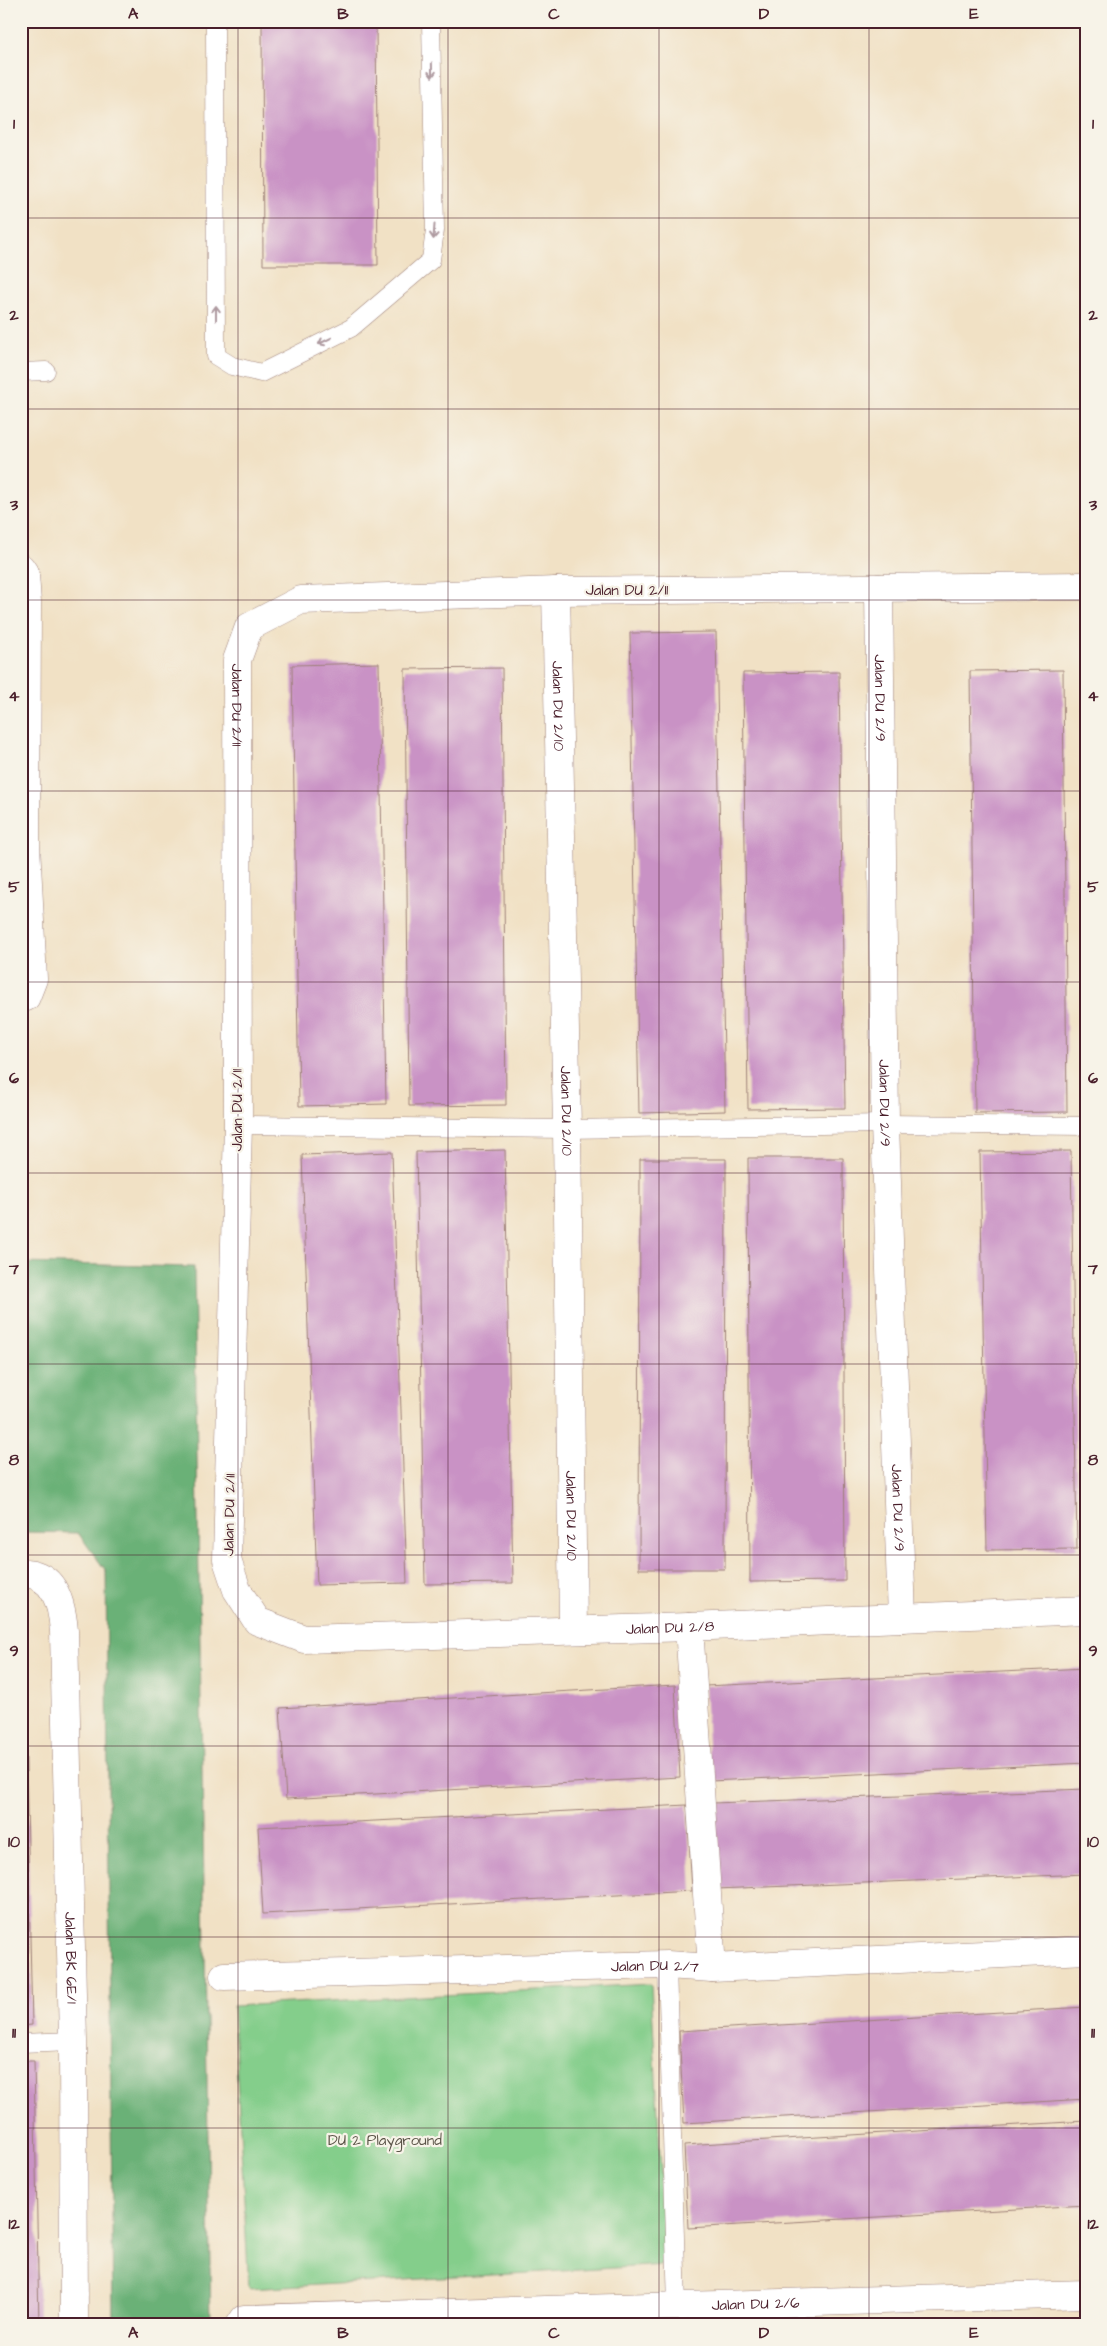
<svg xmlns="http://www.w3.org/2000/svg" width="1107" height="2346" font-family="'Architects Daughter',sans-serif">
<rect width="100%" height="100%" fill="#f7f3e8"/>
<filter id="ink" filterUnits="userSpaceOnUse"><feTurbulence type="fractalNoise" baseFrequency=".02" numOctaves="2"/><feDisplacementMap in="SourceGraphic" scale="10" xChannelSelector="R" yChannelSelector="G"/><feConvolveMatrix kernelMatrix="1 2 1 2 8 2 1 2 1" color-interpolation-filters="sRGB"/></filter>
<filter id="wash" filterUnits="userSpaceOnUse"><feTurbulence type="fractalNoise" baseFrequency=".0096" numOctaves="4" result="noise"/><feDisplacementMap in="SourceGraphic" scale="20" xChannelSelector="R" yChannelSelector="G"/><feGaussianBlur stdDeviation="1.12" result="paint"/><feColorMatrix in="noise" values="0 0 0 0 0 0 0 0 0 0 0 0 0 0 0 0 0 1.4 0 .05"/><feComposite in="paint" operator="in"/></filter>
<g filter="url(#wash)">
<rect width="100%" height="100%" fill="#f1e1c5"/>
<path fill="#84ce8b" stroke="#67765b" d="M651 1984 666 2265 249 2289 233 2006Z"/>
<path fill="#6bb177" stroke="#5a6851" d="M21 1263 194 1267 211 2325H113L106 1571 78 1533 21 1532Z"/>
<g id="blocks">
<path fill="#c992c5" d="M262 21H376L378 265H263Z
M716 632 725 1111 639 1113 630 633Z
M379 663 386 1104 299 1106 292 665Z
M502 668 506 1105 409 1106 405 669Z
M1063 670 1067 1112 975 1113 970 671Z
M839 672 845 1108 748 1109 743 673Z
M1083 709H1086V823H1084Z
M505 1150 513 1583 425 1584 416 1152Z
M1071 1151 1077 1549 987 1550 980 1152Z
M392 1152 407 1583 317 1585 302 1155Z
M748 1158H843L845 1581 750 1582Z
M640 1159H726L725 1569H639Z
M21 1626H23L32 2025 21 2026Z
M1086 1668V1763L710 1781 705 1686Z
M675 1685 680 1777 286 1799 280 1708Z
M1086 1789V1874L716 1889 713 1803Z
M687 1805 692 1891 263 1914 258 1827Z
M1086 2007V2099L684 2123 679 2031Z
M21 2061H34L39 2325H21Z
M1086 2121V2205L688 2228 684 2145Z"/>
</g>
</g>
<g filter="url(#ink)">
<use href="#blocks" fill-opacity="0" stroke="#9e8078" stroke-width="1"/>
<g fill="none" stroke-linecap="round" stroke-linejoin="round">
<g stroke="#9e8078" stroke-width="19">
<path id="lane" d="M215 21 216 356 232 366 261 373 351 328 431 260 435 230 431 21
M21 372 46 371
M238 1125 567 1129 885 1124 1086 1126
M667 1965 677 2306
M21 2043 73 2041
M728 2305 729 2325"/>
</g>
<g stroke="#9e8078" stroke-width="29">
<g id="street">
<path d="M21 568 25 574 27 603 26 845 33 979 26 997 21 999"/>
<path id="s1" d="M1086 586 556 591 301 600 249 627 237 660 238 1125 227 1560 237 1590 257 1621 304 1639 689 1627 1086 1610"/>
<path id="s2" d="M879 588 885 1124 902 1618"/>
<path id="s3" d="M556 591 567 1129 573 1630"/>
<path id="s4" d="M21 1573C55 1572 62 1605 64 1631L73 2041 74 2325"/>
<path d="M689 1627 712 1968"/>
<path id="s5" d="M224 1976 667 1965 712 1968 1086 1950"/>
<path id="s6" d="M240 2325 244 2319 1086 2294"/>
</g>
</g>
<use href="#lane" stroke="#fff" stroke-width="18"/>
<use href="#street" stroke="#fff" stroke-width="28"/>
</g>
<defs><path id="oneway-shaft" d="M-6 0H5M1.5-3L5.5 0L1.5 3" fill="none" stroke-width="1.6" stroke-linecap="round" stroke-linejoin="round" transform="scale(1.25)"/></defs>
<g stroke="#ae9aa0">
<use href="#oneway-shaft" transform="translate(432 70) rotate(89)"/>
<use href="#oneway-shaft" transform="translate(434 232) rotate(94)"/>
<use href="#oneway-shaft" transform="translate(216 313) rotate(-90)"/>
<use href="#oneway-shaft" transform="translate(325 341) rotate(154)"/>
</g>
</g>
<path fill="none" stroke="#4a1f2b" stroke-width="1" stroke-opacity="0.55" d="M238 21V2325M448 21V2325M659 21V2325M869 21V2325M21 218H1086M21 409H1086M21 600H1086M21 791H1086M21 982H1086M21 1173H1086M21 1364H1086M21 1555H1086M21 1746H1086M21 1937H1086M21 2128H1086"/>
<g text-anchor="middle" stroke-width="4.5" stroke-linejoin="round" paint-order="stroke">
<g font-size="15" fill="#4a1f2b" stroke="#f7f3e8">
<text x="627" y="595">Jalan DU 2/11</text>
<text dy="5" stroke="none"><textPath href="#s2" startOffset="110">Jalan DU 2/9</textPath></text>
<text dy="5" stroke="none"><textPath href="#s1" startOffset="924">Jalan DU 2/11</textPath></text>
<text dy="5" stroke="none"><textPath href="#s3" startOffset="115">Jalan DU 2/10</textPath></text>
<text dy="5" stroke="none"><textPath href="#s2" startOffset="515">Jalan DU 2/9</textPath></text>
<text transform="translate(237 1110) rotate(-90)" y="5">Jalan DU 2/11</text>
<text dy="5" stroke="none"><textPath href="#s3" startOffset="520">Jalan DU 2/10</textPath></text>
<text dy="5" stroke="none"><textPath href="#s2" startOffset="920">Jalan DU 2/9</textPath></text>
<text transform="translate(229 1515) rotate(-89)" y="5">Jalan DU 2/11</text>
<text dy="5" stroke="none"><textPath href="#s3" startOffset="925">Jalan DU 2/10</textPath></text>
<text dy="5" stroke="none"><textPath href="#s1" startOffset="2264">Jalan DU 2/8</textPath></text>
<text dy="5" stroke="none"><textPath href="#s4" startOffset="408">Jalan BK 6E/1</textPath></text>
<text dy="5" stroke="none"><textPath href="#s5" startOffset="431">Jalan DU 2/7</textPath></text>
<text dy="5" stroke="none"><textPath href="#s6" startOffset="519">Jalan DU 2/6</textPath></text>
</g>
<g font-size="15" fill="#5b5448" stroke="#f7f3e8">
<text x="385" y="2145">DU 2 Playground</text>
</g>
</g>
<rect width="1107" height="2346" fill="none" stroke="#f7f3e8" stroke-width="55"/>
<rect x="28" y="28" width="1052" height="2290" fill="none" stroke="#4a1f2b" stroke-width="2"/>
<g font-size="16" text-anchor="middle" font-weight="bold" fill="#4a1f2b">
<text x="133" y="19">A</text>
<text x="343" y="19">B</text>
<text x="554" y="19">C</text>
<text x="764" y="19">D</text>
<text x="974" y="19">E</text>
<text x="14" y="129">1</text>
<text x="1093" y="129">1</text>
<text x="14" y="320">2</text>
<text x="1093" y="320">2</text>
<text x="14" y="510">3</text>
<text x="1093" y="510">3</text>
<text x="14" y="701">4</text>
<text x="1093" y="701">4</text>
<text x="14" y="892">5</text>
<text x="1093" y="892">5</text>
<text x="14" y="1083">6</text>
<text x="1093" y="1083">6</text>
<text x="14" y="1274">7</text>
<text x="1093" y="1274">7</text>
<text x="14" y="1465">8</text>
<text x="1093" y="1465">8</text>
<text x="14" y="1656">9</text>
<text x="1093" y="1656">9</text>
<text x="14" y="1847">10</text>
<text x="1093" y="1847">10</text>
<text x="14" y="2038">11</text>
<text x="1093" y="2038">11</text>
<text x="14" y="2229">12</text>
<text x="1093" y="2229">12</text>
<text x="133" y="2338">A</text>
<text x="343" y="2338">B</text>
<text x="554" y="2338">C</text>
<text x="764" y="2338">D</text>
<text x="974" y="2338">E</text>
</g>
</svg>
